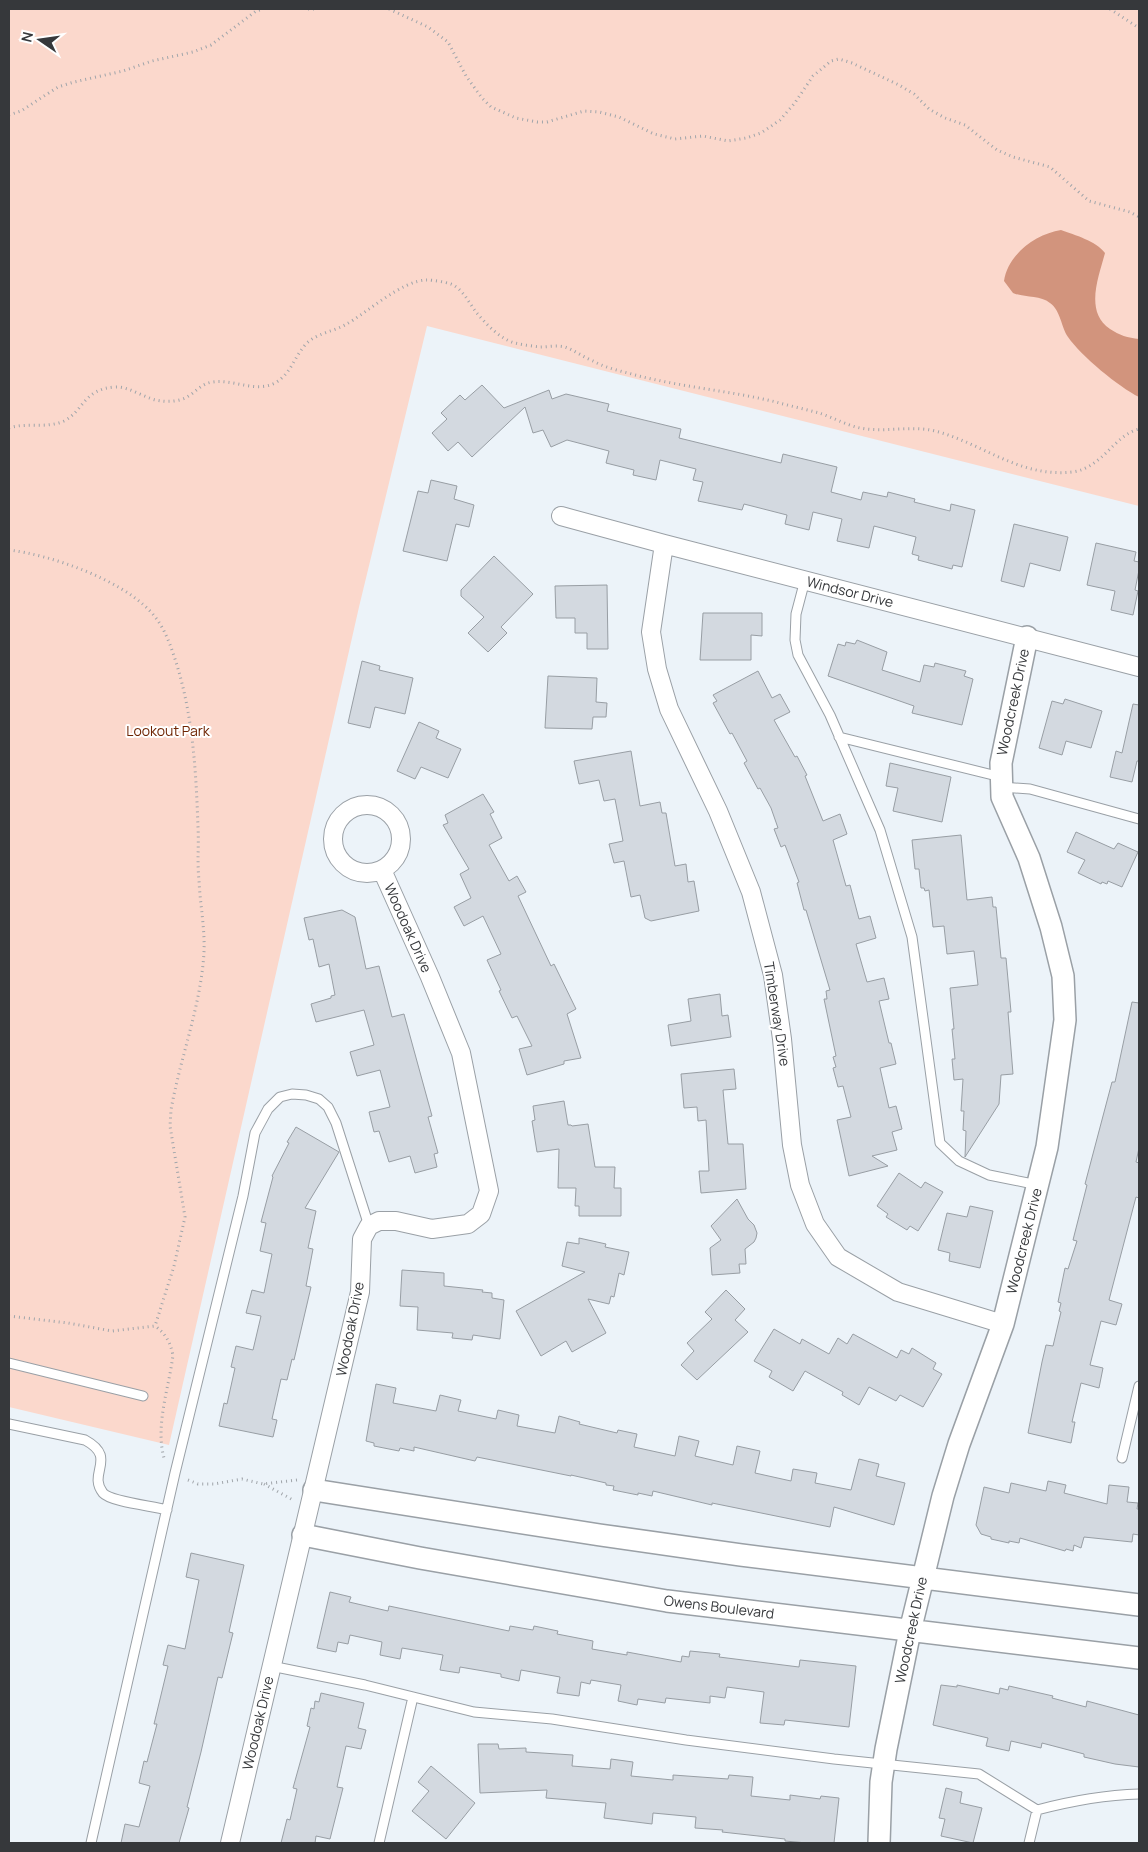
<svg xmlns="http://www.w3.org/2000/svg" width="1148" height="1852" font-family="Manrope,sans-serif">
<rect width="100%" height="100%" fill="#ecf3f9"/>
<path fill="#fbd8cc" d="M9 9H1139V506L427 326 359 607 169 1445 9 1407Z"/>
<path fill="#d2947d" d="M1061 230C1075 235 1096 241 1105 253 1099 276 1084 312 1110 329 1119 335 1128 338 1139 339V397C1119 387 1081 356 1068 337 1061 327 1061 311 1050 303 1040 295 1025 298 1013 293L1004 281C1008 254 1036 234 1061 230Z"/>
<path fill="#d3d9e0" stroke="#989ea4" d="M482 385 504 408 549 390 552 399 566 394 609 404 607 411 681 429 679 438 781 463 783 454 837 467 831 492 861 500 863 492 887 497 888 492 915 499 914 502 950 511 951 504 975 510 962 567 953 565 952 569 918 560 919 556 912 554 916 537 874 526 869 548 837 541 842 519 813 512 809 530 785 524 787 515 744 504 742 510 698 501 703 482 693 480 696 469 660 460 656 480 633 475 634 470 606 463 609 451 567 440 551 447 543 430 533 433 525 407 472 457 458 442 448 451 432 433 447 419 441 413 460 395 465 400Z
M431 480 457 486 454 499 474 505 469 527 456 524 447 561 403 551 418 491 428 493Z
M1014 524 1068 537 1060 571 1030 563 1024 587 1001 581Z
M1096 543 1136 552 1134 561 1139 562V570L1135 590 1138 591 1133 615 1111 610 1115 591 1087 585Z
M494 556 533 594 501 627 507 633 488 652 468 633 484 617 461 596V590Z
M607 585 608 649H587V633H575V618H556L555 586Z
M703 613H762V636L751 635V660H700Z
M857 640 887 652 882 670 920 682 924 665 934 667 935 663 966 671 964 676 973 679 962 725 912 713 914 706 828 676 838 644 845 646 846 642 855 644Z
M362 661 380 666 379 670 413 678 405 714 375 707 370 728 348 723Z
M758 671 772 698 780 694 790 712 774 720 795 757 797 756 807 775 805 776 823 821 840 814 847 834 833 840 846 886 850 885 859 919 870 916 876 938 856 944 867 982 884 978 889 999 879 1001 889 1043H891L896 1064 880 1068 889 1108 896 1106 902 1129 892 1132 897 1150 872 1156 888 1166 849 1176 837 1120 851 1117 843 1086 838 1087 833 1068 836 1067 833 1057 836 1056 824 999H827L826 991 830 990 806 910H804L797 883 799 882 785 845 781 847 774 829 778 828 771 808 760 788 758 789 744 763 747 761 732 733 730 734 713 703 717 701 713 695Z
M548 676 597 678 596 702 607 703 606 717H593L592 729 545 728Z
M1065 699 1102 711 1091 748 1066 741 1062 755 1039 748 1052 701 1063 704Z
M1133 704 1139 705V761H1137L1132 782 1110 777 1116 751 1122 753Z
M419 722 439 731 436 738 461 749 448 778 421 767 415 779 397 771Z
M631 751 640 806 660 802 662 813H666L675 866 686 864 688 882 694 881 699 911 651 921 645 918 640 895 631 897 624 861 614 863 609 844 623 841 615 799 604 801 599 780 579 784 574 761Z
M890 763 951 777 942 822 893 811 898 788 886 786Z
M483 794 494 812 490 814 502 838 489 845 509 881 517 876 526 892 518 896 551 966 554 964 576 1009 567 1014 581 1058 564 1061V1064L527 1075 519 1049 532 1046 517 1016 512 1018 499 991 501 990 487 960 501 954 483 916 464 926 454 907 471 898 460 874 469 869 443 825 448 823 445 815Z
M1076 832 1114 849 1118 843 1138 852 1122 887 1108 881 1107 884 1102 882 1101 884 1078 873 1085 860 1067 852Z
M961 835 967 900 992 897 993 907H996L1001 958H1006L1011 1012H1008L1013 1074 1001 1075 999 1104 965 1157 966 1131 963 1130 964 1111H961L963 1079 954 1080 952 1059H955L952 1029H954L950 988 978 985 974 951 947 954 944 926 933 927 929 890 925 891 924 888H921L919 869H915L912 840Z
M342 910 355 917 366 969 379 966 392 1017 404 1014 432 1116 428 1117 438 1153 434 1154 437 1167 415 1173 410 1156 389 1162 379 1131 374 1132 369 1112 390 1107 380 1070 357 1076 350 1052 374 1045 364 1010 316 1022 311 1004 331 998V996L335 995 329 964 319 967 313 939 309 940 304 918Z
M720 994 722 1016 728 1015 731 1037 671 1046 668 1025 691 1021 688 999Z
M1132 1002 1139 1003V1148L1136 1162 1139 1163V1198L1136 1197 1109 1300 1122 1304 1116 1325 1101 1321 1090 1365 1103 1368 1099 1388 1081 1383 1072 1422H1075L1071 1443 1028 1433 1042 1362 1046 1345 1053 1346 1061 1312 1059 1311 1061 1303 1058 1302 1065 1268 1068 1269 1077 1241 1073 1240 1087 1185 1085 1184 1112 1082H1115Z
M734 1069 736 1089 723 1090 728 1144H743L746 1189 701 1193 699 1171H709L706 1120 698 1121 697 1107 684 1108 681 1074Z
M564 1101 568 1125H571L572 1126 588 1124 595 1167H615L614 1188H621V1216H579V1206H575L576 1188H558L559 1149 537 1152 532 1121 535 1120 533 1106Z
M296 1127 339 1152 305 1208 316 1211 308 1248 313 1249 306 1286 311 1287 294 1360 292 1359 287 1380 281 1379 272 1419 277 1420 273 1437 219 1426 224 1403 227 1404 235 1368 231 1367 236 1346 253 1350 261 1316 246 1313 252 1290 264 1293 272 1254 260 1251 266 1223 261 1222 273 1177 272 1176 289 1143 287 1142Z
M899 1173 921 1188 925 1182 943 1192 918 1231 910 1226 907 1230 886 1217 888 1214 877 1206Z
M737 1199 748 1219 754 1225 757 1233 756 1238 754 1242 745 1249 746 1264H739L740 1273 712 1275 710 1248 721 1240 711 1226Z
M970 1206 993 1211 980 1268 949 1261 950 1253 938 1250 947 1213 967 1217Z
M579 1238 606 1244 605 1247 629 1252 624 1275 619 1273 614 1297 611 1296 609 1304 588 1299 606 1333 572 1352 566 1341 541 1356 516 1311 585 1272 562 1266 567 1242 579 1244Z
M402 1270 444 1273V1286L483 1290 482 1292 492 1293V1298L504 1300 500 1339 473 1335 472 1340 452 1338 453 1333 417 1330 418 1307 400 1306Z
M726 1290 745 1309 735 1320 748 1332 697 1380 681 1365 694 1351 687 1343 712 1319 705 1312Z
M774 1329 800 1344 802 1339 829 1354 838 1338 847 1344 853 1334 897 1358 901 1350 909 1354 912 1348 936 1363 933 1369 942 1374 923 1407 900 1395 896 1401 869 1387 859 1405 842 1395 843 1392 805 1371 793 1391 769 1377 772 1371 754 1361Z
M376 1384 396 1388 393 1403 436 1411 440 1395 461 1400 458 1411 496 1419 498 1410 519 1415 517 1426 555 1433 559 1416 580 1422 579 1424 617 1433 618 1430 637 1434 634 1447 675 1456 679 1436 699 1441 695 1456 733 1465 737 1446 760 1451 755 1473 791 1481 793 1469 817 1473 815 1483 851 1490 859 1459 879 1464 876 1476 905 1483 894 1525 834 1507 830 1527 712 1503V1505L653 1491 652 1496 638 1493V1495L613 1490 614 1486 606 1485V1483L571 1475V1476L477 1457 475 1461 414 1447V1451L400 1448 399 1451 374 1446V1443L366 1441Z
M1048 1481 1066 1485 1064 1493 1107 1504 1109 1485 1129 1487 1127 1502 1138 1503 1137 1509H1139V1535L1133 1534 1132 1542 1084 1537 1081 1548 1074 1545 1073 1551 1066 1549 1065 1551 1020 1538 1019 1543 1009 1541V1543L991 1539V1537L981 1534 976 1525 984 1487 1009 1493 1011 1483 1046 1491Z
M191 1553 244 1565 229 1632 233 1633 222 1678 218 1677 201 1752 187 1807 189 1808 179 1843H121L125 1824 139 1827 150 1786 139 1783 144 1761 147 1762 157 1724H154L168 1666 163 1665 168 1645 185 1649 199 1580 186 1577Z
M330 1592 351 1597 349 1602 388 1611 389 1606 509 1631 510 1626 533 1630 534 1626 558 1631 557 1634 593 1641 592 1649 627 1655V1652L681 1662 682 1656 689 1657 690 1651 720 1654 719 1657 799 1667 800 1660 856 1666 849 1727 785 1720 784 1725 760 1723 764 1692 727 1687 725 1698 710 1696V1703L666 1698 665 1703 638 1699 637 1705 618 1701 621 1685 591 1680 590 1684 581 1682 579 1696 557 1693 560 1677 521 1670 519 1681 501 1677V1674L460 1667 459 1673 440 1670 443 1655 402 1648 400 1659 380 1655 382 1642 350 1635 348 1644 338 1642 336 1652 317 1648Z
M941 1685 957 1687V1685L999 1694 1000 1688 1008 1690 1009 1686 1053 1696 1052 1698 1086 1707 1087 1701 1139 1715V1767L1115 1764 1084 1757V1754L1042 1743 1041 1748 1011 1741 1009 1751 986 1746 988 1738 933 1725Z
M321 1693 364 1703 358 1728 366 1730 361 1749 346 1746 337 1787 343 1788 330 1839 316 1836 315 1843H281L287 1819 290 1820 297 1789 293 1788 310 1727 307 1726 311 1708 314 1709 315 1701 319 1702Z
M478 1744H498L499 1749 526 1748V1752L573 1755 572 1766 610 1769 611 1759 633 1762 631 1776 673 1780V1775L728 1779 729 1775 753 1777 751 1796 790 1800V1795L820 1799 821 1796 839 1798 834 1843H807L785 1841V1839L722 1832 723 1830 695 1828 696 1817 653 1813 652 1824 604 1818 606 1803 546 1798 547 1790 480 1793Z
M431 1766 475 1803 446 1839 412 1811 429 1791 418 1782Z
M946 1788 962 1792 960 1803 982 1808 973 1843 941 1836 945 1819 939 1818Z"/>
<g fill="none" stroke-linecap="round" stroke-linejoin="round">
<g stroke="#9aa0a6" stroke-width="11">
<path id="service" d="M805 580 796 614 795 640 798 655 830 715 880 830 912 937 940 1143 959 1161 989 1175 1038 1185
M839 737 1001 777
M1002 787 1030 789 1139 819
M9 1363 143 1396
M9 1424 85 1440C118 1458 87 1473 103 1493 111 1502 154 1506 167 1510
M1122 1458 1139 1386
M271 1666 365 1685 474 1712 552 1719 686 1740 834 1759 979 1774 1037 1810C1071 1801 1104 1795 1139 1794
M91 1843 175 1473 243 1196 255 1133 268 1109 280 1097 292 1094 306 1095 319 1099 328 1107 336 1123 369 1226
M379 1843 413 1697
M1029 1843 1037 1810"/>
</g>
<g stroke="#9aa0a6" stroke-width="20">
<path id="minor" d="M561 516 664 544 1139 667
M664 544 651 632 657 669 669 709 718 811 751 892 773 975 782 1039 792 1145 800 1185 815 1224 838 1257 898 1292 1003 1324
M333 839a34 34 0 1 1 68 0a34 34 0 1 1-68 0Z
M230 1843 360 1292 362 1239 369 1226 379 1221H396L432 1229 468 1224 481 1214 489 1191 461 1053 430 977 382 870"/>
</g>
<g stroke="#9aa0a6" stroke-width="24">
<path id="tertiary" d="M314 1490 600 1535 741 1555 1139 1605
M303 1535 420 1558 667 1601 1139 1658
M879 1843 881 1782 886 1749 910 1631 943 1496 959 1444 1003 1324 1047 1147 1065 1020 1063 976 1051 927 1029 858 1002 797 1001 763 1027 637"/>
</g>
<path stroke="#a0a5aa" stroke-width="3" stroke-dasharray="1 4" stroke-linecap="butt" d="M308 9H318
M389 9 428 27 448 42 466 76 482 98 491 107 516 118 537 122H547L584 111 599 112 619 117 654 134 675 139 703 136 728 141 746 138 761 133 780 120 794 104 813 76 831 61 839 59 852 63 899 85 914 94 929 109 945 118 965 125 997 150 1013 157 1050 167 1089 201 1130 212 1139 217
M1110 9 1139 28
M9 115 21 111 58 87 74 82 123 71 152 61 193 52 211 45 256 11 263 9
M9 428C27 422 46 429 64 421 84 411 83 389 115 387 130 386 146 400 162 401 170 402 180 401 187 397 196 392 202 383 213 382 234 379 255 393 275 383 291 374 294 357 306 344 317 333 332 332 345 325 367 313 402 280 427 280 433 280 445 282 451 284 463 289 469 303 476 312 486 324 500 339 515 343 523 345 532 346 540 347 548 347 557 345 565 347 574 350 583 357 593 361 604 367 616 370 628 373 677 387 727 390 776 402 790 406 805 409 819 413 832 417 846 425 860 428 885 433 911 425 935 431 982 443 1020 478 1072 472 1103 468 1114 435 1139 429
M9 550C51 555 119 579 149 610 163 624 169 641 175 659 193 714 196 771 198 827 199 845 197 862 199 880 200 904 205 928 204 952 201 1006 180 1058 171 1110L170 1126 185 1217 174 1266 155 1326
M9 1316 68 1323 112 1331 155 1326C166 1334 170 1342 173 1355 169 1388 155 1425 164 1458
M188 1480 198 1484H214L242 1479 263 1484 297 1480
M264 1484 293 1500"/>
<use href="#service" stroke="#fff" stroke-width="9"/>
<use href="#minor" stroke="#fff" stroke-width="18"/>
<use href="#tertiary" stroke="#fff" stroke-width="21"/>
</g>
<g text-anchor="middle" stroke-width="4" stroke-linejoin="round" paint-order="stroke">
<g font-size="14" fill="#36383b" stroke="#fff">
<text transform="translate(850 592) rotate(14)" y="5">Windsor Drive</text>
<text transform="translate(1013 702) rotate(-78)" y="5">Woodcreek Drive</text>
<text transform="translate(408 928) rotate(66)" y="5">Woodoak Drive</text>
<text transform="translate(777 1014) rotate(81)" y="5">Timberway Drive</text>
<text transform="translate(1024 1241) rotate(-76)" y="5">Woodcreek Drive</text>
<text transform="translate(350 1329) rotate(-79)" y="5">Woodoak Drive</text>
<text transform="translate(719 1607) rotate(7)" y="5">Owens Boulevard</text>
<text transform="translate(911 1630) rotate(-78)" y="5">Woodcreek Drive</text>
<text transform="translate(258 1723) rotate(-77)" y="5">Woodoak Drive</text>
</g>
<g font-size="14" fill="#6e2402" stroke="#fff">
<text x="168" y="736">Lookout Park</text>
</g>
</g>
<rect width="1148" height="1852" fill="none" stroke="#36383b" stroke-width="20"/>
<g transform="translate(40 40) rotate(283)" stroke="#ffffff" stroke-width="4" paint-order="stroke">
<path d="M0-4L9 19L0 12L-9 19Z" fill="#36383b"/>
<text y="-8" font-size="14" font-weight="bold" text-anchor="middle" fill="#36383b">N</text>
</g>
</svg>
